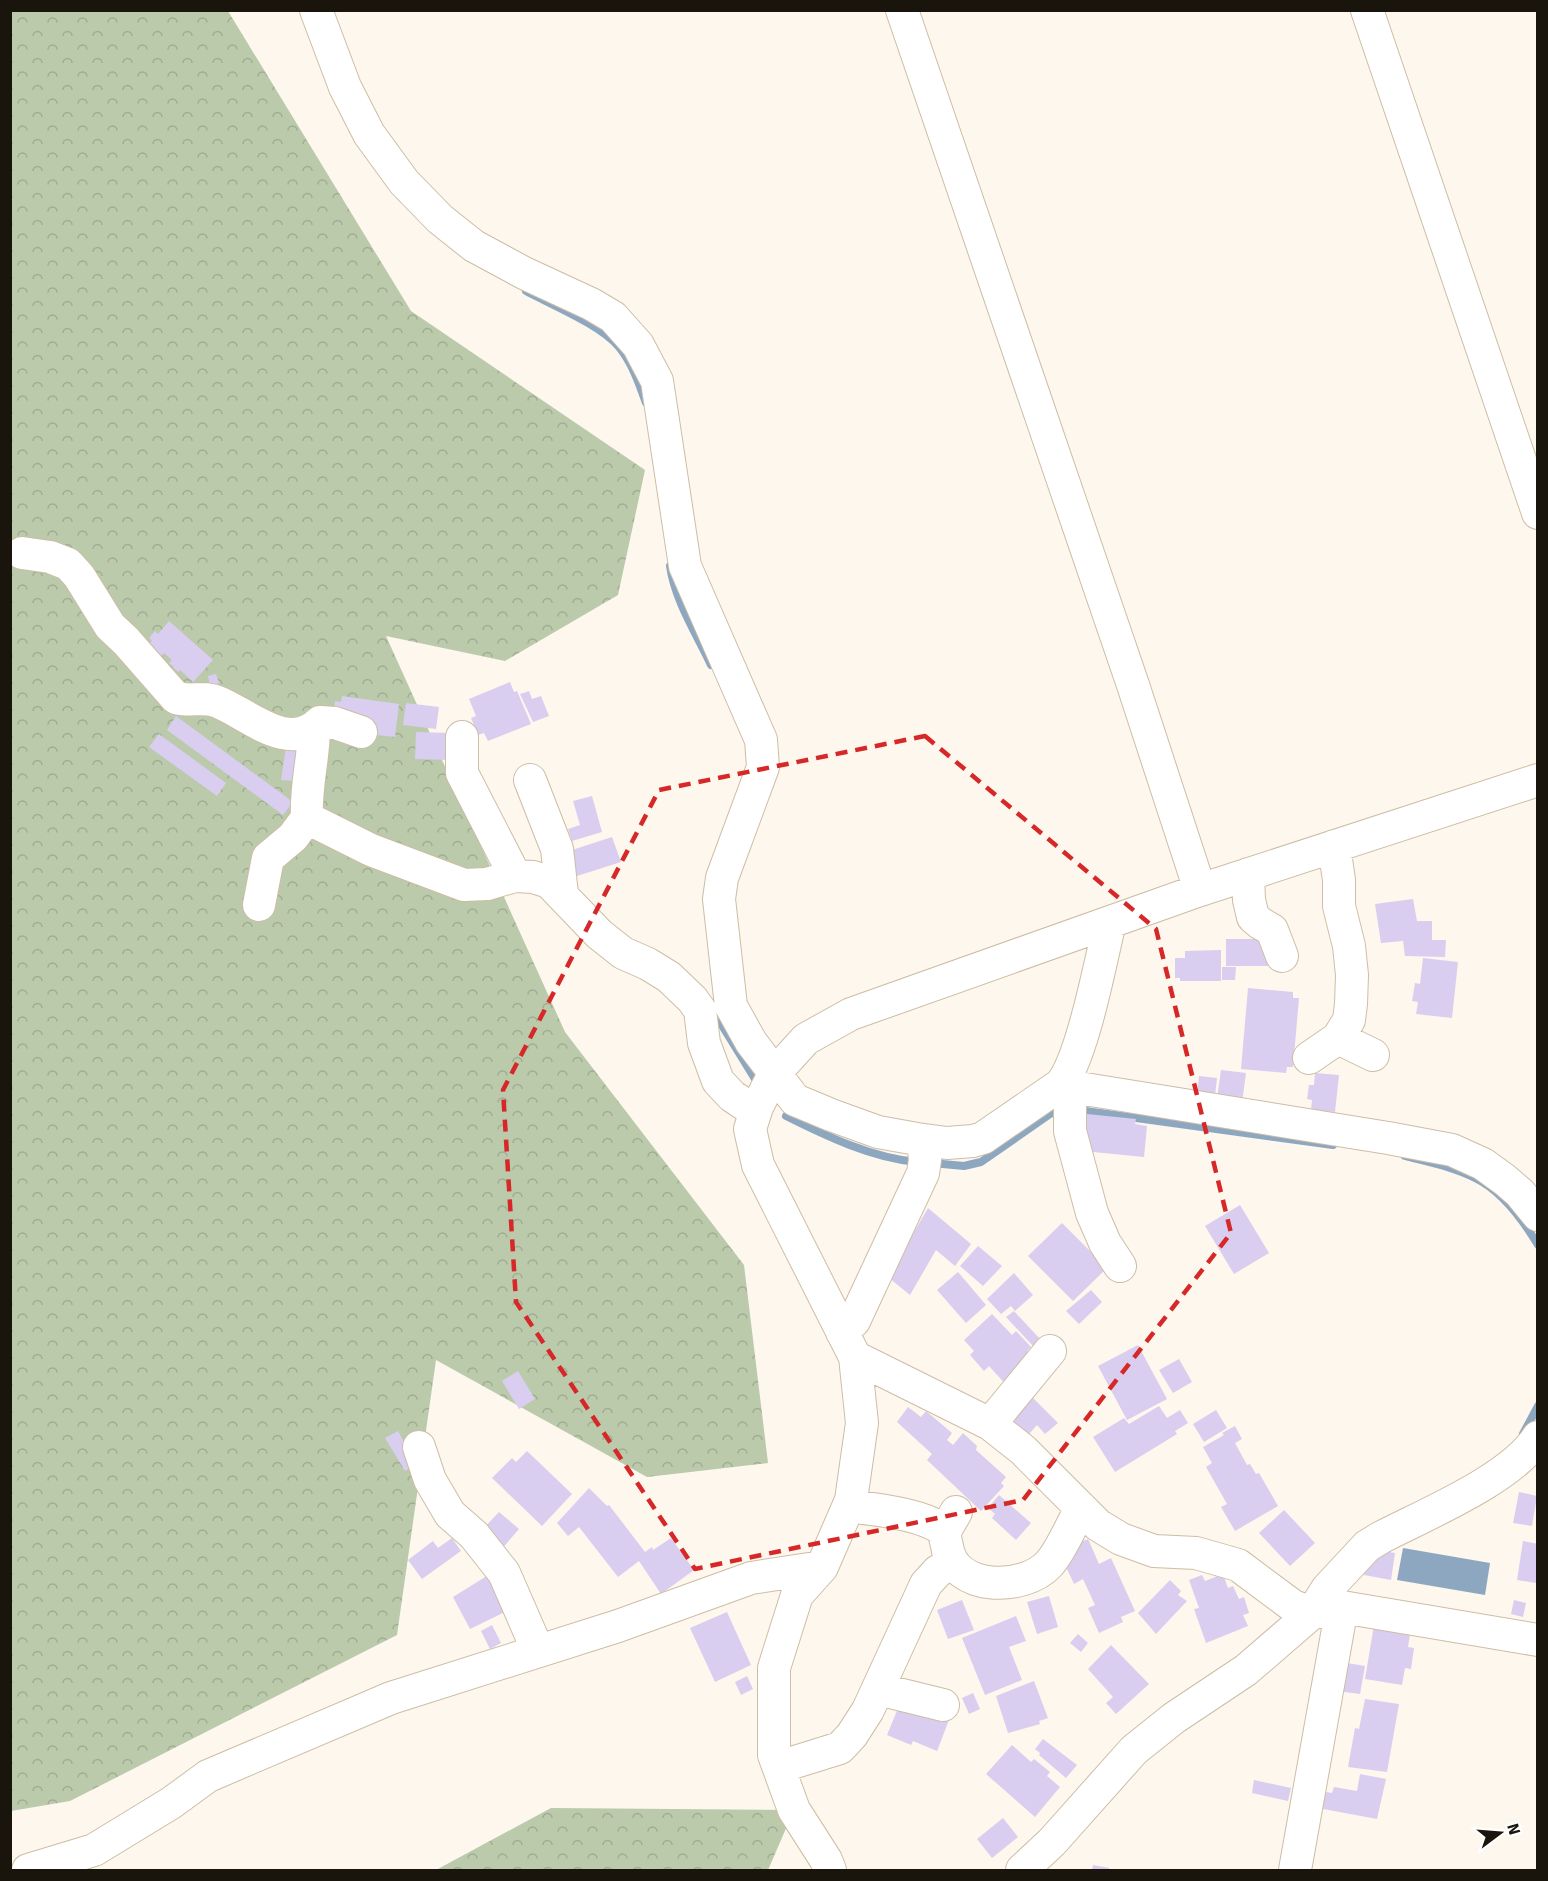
<svg xmlns="http://www.w3.org/2000/svg" width="1548" height="1881" font-family="Signika,sans-serif">
<defs>
<pattern id="forest-crowns" width="20" height="18" patternUnits="userSpaceOnUse" patternTransform="scale(1.5)"><rect width="20" height="18" fill="#bacaab"/><path d="M2 6a3 3 0 1 1 6 0M12 15a3 3 0 1 1 6 0" fill="none" stroke="#9fad92"/></pattern>
</defs>
<rect width="100%" height="100%" fill="#fdf7ed"/>
<path fill="url(#forest-crowns)" d="M11 11H228L411 311 645 470 618 595 505 661 386 636 565 1032 744 1265 768 1463 647 1477 436 1360 397 1635 70 1801 11 1811Z
M551 1808 794 1810 768 1870H436Z"/>
<path fill="#8ea7c1" d="M1403 1548 1490 1563 1485 1595 1397 1580Z"/>
<g fill="none" stroke-linecap="round" stroke-linejoin="round">
<path stroke="#8ea7c1" stroke-width="8" d="M526 291C552 305 601 325 619 347 632 363 639 383 646 403
M670 566C675 601 696 633 711 665
M719 1014 723 1027 755 1079
M1078 1110 1333 1145
M786 1116C826 1136 872 1158 917 1162
M1405 1156C1428 1162 1454 1167 1475 1178 1502 1191 1523 1220 1538 1245
M932 1163 964 1166 981 1162 1050 1114 1063 1110
M1523 1434 1538 1406"/>
</g>
<path fill="#d9cef0" d="M169 621 213 660 193 682 180 670 178 672 169 663 172 660 164 653 161 657 148 645 152 641 149 638 155 631 158 634Z
M216 674 219 683 210 686 208 676Z
M510 682 514 692 517 691 531 724 488 741 484 733 478 735 471 718 476 716 469 699Z
M529 691 532 699 541 696 549 716 533 722 520 694Z
M342 696 399 704 395 737 368 734 333 716 335 701 341 702Z
M406 703 439 707 436 729 403 725Z
M176 716 293 802 283 815 167 730Z
M416 732 450 733 449 760 415 759Z
M159 734 226 783 217 796 149 747Z
M287 740 302 741 297 781 281 780Z
M592 796 602 832 572 841 568 829 580 825 573 801Z
M612 837 621 862 577 876 569 851Z
M1413 899 1417 921H1432V940H1446L1445 957 1405 956 1403 941 1381 943 1375 904Z
M1226 939H1268V966H1226Z
M1221 950V981H1180V978H1175V958H1185V951Z
M1423 958 1458 962 1452 1018 1416 1014 1418 1002 1412 1001 1415 983 1420 984Z
M1222 967H1236L1235 980H1222Z
M1248 988 1293 992V998H1299L1293 1067H1287L1286 1073 1241 1069Z
M1221 1070 1246 1073 1242 1103 1217 1099Z
M1315 1073 1339 1075 1335 1112 1311 1110 1312 1100 1307 1099 1309 1085H1314Z
M1199 1076 1217 1078 1215 1096 1197 1094Z
M1087 1114 1136 1119 1135 1124 1147 1126 1144 1157 1083 1151Z
M1240 1205 1269 1253 1234 1274 1205 1226Z
M928 1208 971 1244 955 1266 936 1250 910 1295 888 1277Z
M1062 1223 1107 1268 1073 1301 1028 1256Z
M978 1246 1002 1266 983 1286 960 1266Z
M958 1272 986 1305 966 1323 937 1290Z
M1014 1273 1033 1295 1015 1311 1011 1306 1001 1314 987 1299Z
M1091 1290 1102 1302 1079 1324 1066 1311Z
M1014 1311 1041 1340 1033 1346 1006 1317Z
M992 1314 1012 1335 1016 1331 1031 1347 1027 1351 1036 1360 1008 1387 989 1366 984 1371 970 1355 974 1351 964 1340Z
M1138 1345 1167 1399 1127 1420 1098 1366Z
M1179 1359 1192 1382 1173 1393 1159 1370Z
M518 1371 535 1399 519 1409 502 1381Z
M1033 1398 1058 1423 1045 1434 1037 1425 1029 1434 1021 1427 1017 1429 1009 1422Z
M1159 1406 1167 1418 1180 1410 1188 1423 1175 1431 1177 1434 1115 1472 1093 1437 1124 1418 1129 1424Z
M908 1407 921 1417 926 1411 952 1433 947 1440 953 1445 963 1433 977 1446 976 1450 1006 1477 1001 1483 1004 1486 981 1511 927 1460 932 1454 897 1422Z
M1216 1410 1227 1428 1204 1442 1193 1424Z
M1235 1426 1242 1439 1235 1443 1247 1465 1250 1464 1256 1474 1259 1473 1278 1506 1235 1531 1221 1507 1227 1504 1206 1467 1212 1463 1203 1447 1224 1435 1222 1433Z
M398 1431 417 1464 405 1471 385 1438Z
M527 1451 572 1494 542 1526 492 1478 512 1458 516 1462Z
M589 1488 607 1506 609 1505 645 1552 652 1547 653 1550 671 1538 694 1570 661 1594 639 1561 618 1577 579 1527 568 1536 557 1523Z
M1519 1492 1537 1496 1532 1526 1513 1523Z
M999 1495 1031 1523 1016 1540 992 1518 995 1514 988 1508Z
M1284 1510 1315 1543 1290 1566 1259 1533Z
M499 1512 519 1529 501 1550 481 1531Z
M452 1538 461 1551 422 1579 408 1560 433 1541 438 1548Z
M1088 1539 1099 1564 1111 1558 1135 1611 1121 1617 1123 1622 1099 1633 1088 1608 1095 1605 1083 1579 1074 1584 1061 1556 1067 1548Z
M1523 1541 1538 1544 1536 1583 1517 1580Z
M1378 1550 1395 1553 1391 1580 1364 1575 1367 1556Z
M490 1574 511 1609 470 1629 453 1597Z
M1223 1574 1228 1588 1233 1586 1239 1599 1244 1597 1249 1613 1243 1615 1248 1626 1206 1643 1194 1609 1199 1608 1189 1580 1202 1575 1205 1581Z
M1170 1580 1181 1591 1178 1595 1187 1601 1156 1634 1138 1613Z
M1049 1596 1058 1627 1037 1634 1027 1602Z
M962 1600 974 1630 948 1639 937 1610Z
M1514 1600 1526 1603 1523 1617 1511 1614Z
M727 1612 751 1665 715 1682 690 1628Z
M1016 1616 1026 1641 1009 1647 1022 1680 985 1695 962 1638Z
M492 1625 501 1643 490 1649 481 1631Z
M1374 1625 1411 1627 1408 1647 1414 1648 1411 1669 1405 1668 1402 1685 1365 1679Z
M1078 1634 1088 1643 1081 1652 1070 1643Z
M1111 1645 1149 1684 1116 1714 1106 1703 1113 1697 1088 1669Z
M1341 1662 1365 1666 1360 1694 1337 1691Z
M747 1676 753 1689 741 1695 735 1682Z
M1034 1681 1048 1718 1039 1721 1040 1724 1008 1733 996 1696Z
M973 1693 980 1709 969 1714 962 1698Z
M1365 1699 1399 1704 1387 1772 1348 1767 1355 1728 1359 1729Z
M901 1701 949 1720 937 1751 913 1741 911 1745 887 1735Z
M1043 1739 1077 1765 1066 1778 1039 1755 1040 1753 1035 1749Z
M1012 1745 1031 1762 1034 1759 1050 1772 1047 1776 1060 1787 1035 1817 986 1774Z
M1360 1774 1386 1779 1377 1819 1318 1808 1320 1791 1332 1793 1334 1787 1357 1791Z
M1254 1780 1291 1788 1288 1801 1252 1793Z
M1003 1818 1018 1837 992 1858 977 1839Z
M1093 1865 1109 1868V1870H1092Z"/>
<g fill="none" stroke-linecap="round" stroke-linejoin="round">
<g stroke="#cdbda5" stroke-width="34">
<path id="minor" d="M316 10 345 87 369 134 404 182 440 219 474 246 524 273 591 304 613 317 638 345 657 381 685 566 761 740 763 767 722 878 719 899 731 1006 751 1042 795 1100 831 1115 878 1132 917 1139 947 1143 973 1141 983 1138 1060 1085C1082 1061 1101 959 1110 922
M1367 10 1538 513
M22 553 50 557 68 564 79 576 110 626 126 641 176 698C190 702 205 696 218 702 248 714 289 754 320 722L335 723 361 732
M314 728C314 759 305 787 307 818L371 850 464 885 487 884 515 876 533 877 549 882 599 934 623 953 648 964 669 977 692 999 700 1010 704 1043 718 1081 732 1096 744 1104 757 1107
M462 737V773L515 876
M530 780 557 849 562 894
M1248 874 1249 900 1253 917 1260 923 1272 930 1282 956
M1200 890 1538 780
M259 905 268 858 293 837 307 818
M1338 1038 1373 1055
M1309 1058 1338 1038 1349 1020 1351 1004 1352 975 1349 946 1339 906V880L1334 846
M1060 1085 1388 1138 1452 1150 1483 1164 1505 1180 1520 1193 1538 1215
M1070 1086V1131L1092 1213 1105 1243 1120 1266
M842 1332 854 1321 923 1173 925 1160 923 1140
M855 1357 990 1424 1023 1450 1098 1525 1121 1539 1154 1551 1196 1553 1238 1565 1293 1606 1312 1613 1342 1607 1538 1640
M990 1424 1050 1351
M419 1447 430 1480 450 1514 474 1535 504 1573 538 1651
M848 1507C870 1508 932 1515 945 1533
M956 1512C953 1518 947 1526 945 1533 945 1536 946 1543 947 1546 953 1591 1023 1592 1049 1564 1061 1551 1072 1524 1081 1508
M878 1689 943 1705
M779 1767 840 1748 852 1735 868 1710 926 1584 938 1571 953 1563
M28 1870 94 1850 171 1803 208 1776 391 1698 618 1626 751 1578 822 1567
M830 1870 826 1860 794 1810 774 1755V1668L797 1595 822 1567 851 1500 862 1423 855 1357 758 1165 750 1129 757 1107 774 1074 806 1039 851 1014 1200 890 1133 685 902 10
M1022 1870 1052 1842 1134 1750 1174 1718 1246 1670 1312 1613 1327 1589 1367 1546 1380 1538C1424 1515 1512 1479 1538 1437
M1295 1870 1342 1607"/>
</g>
<use href="#minor" stroke="#fff" stroke-width="32"/>
</g>
<path fill="none" stroke="#d62828" stroke-width="4.5" stroke-dasharray="12 8" stroke-linejoin="round" d="M925 736 1156 929 1231 1233 1023 1500 695 1569 516 1302 503 1090 659 790Z"/>
<rect width="1548" height="1881" fill="none" stroke="#1a150c" stroke-width="24"/>
<g transform="translate(1500 1833) rotate(74)" stroke="#ffffff" stroke-width="4.5" paint-order="stroke">
<path d="M0-4.5L10 22L0 15L-10 22Z" fill="#1a150c"/>
<text y="-9" font-size="16" font-weight="bold" text-anchor="middle" fill="#1a150c">N</text>
</g>
</svg>
